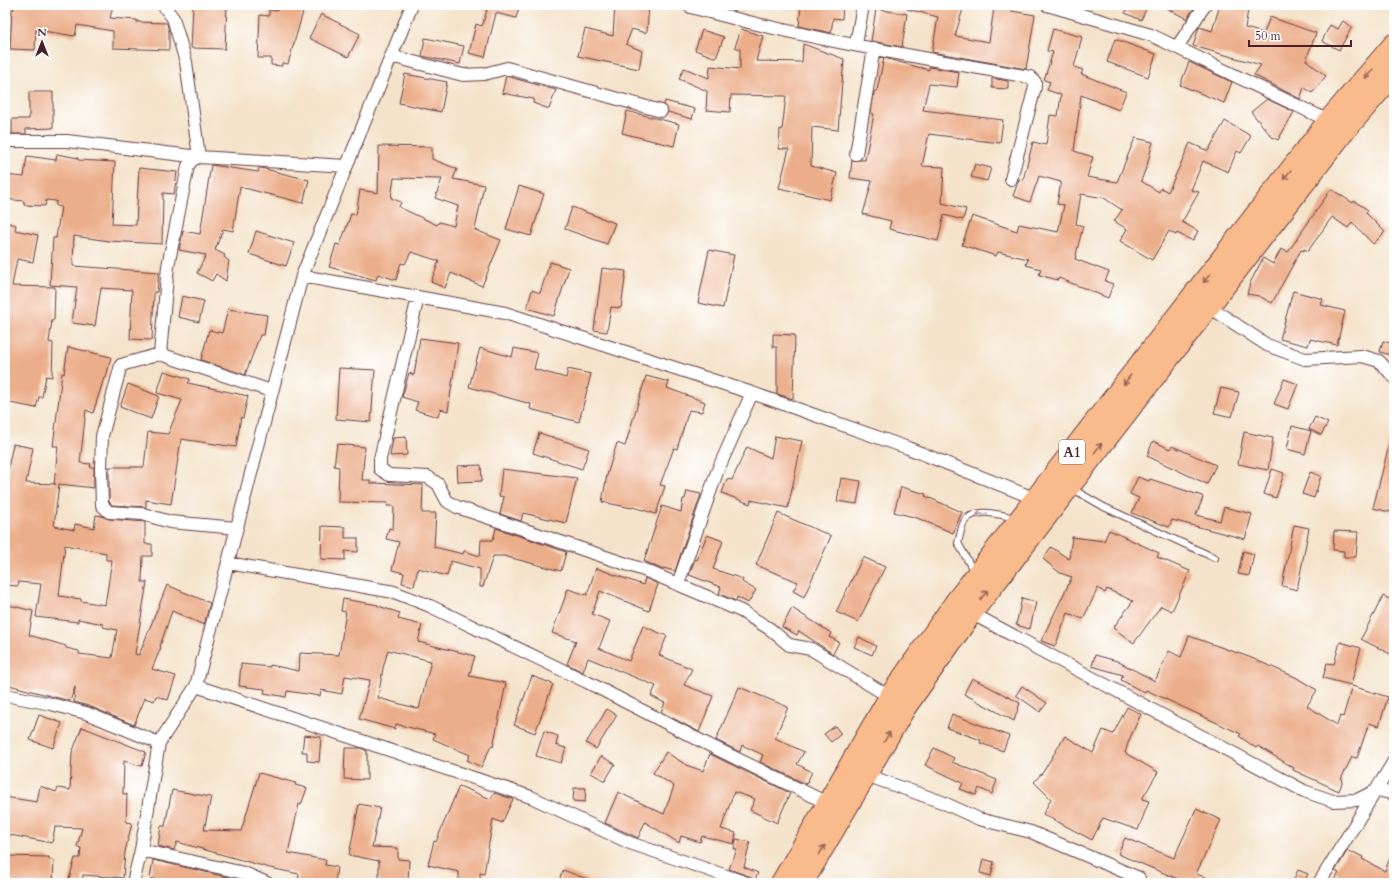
<svg xmlns="http://www.w3.org/2000/svg" width="1399" height="888" font-family="Cardo,serif">
<rect width="100%" height="100%" fill="#fff"/>
<filter id="ink" filterUnits="userSpaceOnUse"><feTurbulence type="fractalNoise" baseFrequency=".025" numOctaves="2"/><feDisplacementMap in="SourceGraphic" scale="8" xChannelSelector="R" yChannelSelector="G"/><feConvolveMatrix kernelMatrix="1 2 1 2 8 2 1 2 1" color-interpolation-filters="sRGB"/></filter>
<filter id="wash" filterUnits="userSpaceOnUse"><feTurbulence type="fractalNoise" baseFrequency=".012" numOctaves="4" result="noise"/><feDisplacementMap in="SourceGraphic" scale="16" xChannelSelector="R" yChannelSelector="G"/><feGaussianBlur stdDeviation="0.9" result="paint"/><feColorMatrix in="noise" values="0 0 0 0 0 0 0 0 0 0 0 0 0 0 0 0 0 1.4 0 .05"/><feComposite in="paint" operator="in"/></filter>
<g filter="url(#wash)">
<rect width="100%" height="100%" fill="#f4e3ca"/>
<g id="blocks">
<path fill="#ecae8a" fill-rule="evenodd" d="M14 5H113L110 18 137 20V22L167 23 169 32V50L113 48V31L77 25 75 36 36 30 35 50 10 49 12 9H14Z
M193 5H227L225 49 191 48Z
M278 5H305L288 64 282 63V66L271 65V58H258L260 15 269 16V10L277 11Z
M481 5H520L516 18 496 13 485 57 469 53 476 24 482 26 487 10 480 8Z
M615 5H649L647 31 645 33 632 29 626 44 642 51 639 69 578 56 585 29 613 36Z
M801 5H843L842 19 833 18 831 33 799 26Z
M908 5H964L955 36 989 42 994 8 1035 15 1026 69 932 52 938 17 907 9Z
M1129 5H1148L1141 20 1125 13Z
M1161 5H1196L1187 19Z
M1220 5H1242L1241 9 1248 10 1245 28 1264 33 1270 17 1316 33 1306 60 1326 76 1312 93 1304 87 1300 99 1254 75 1261 65 1193 46 1199 27 1212 31Z
M876 9 907 14 902 47 871 41Z
M321 14 360 34 348 57 309 38Z
M1343 21 1352 27 1339 50 1322 41 1330 25 1338 29Z
M741 29 763 36 756 61 802 62 803 44 844 59 838 130 812 127 811 166 837 173 830 200 779 188 789 149H779L780 129 782 130 786 96 731 95 730 112 706 110 707 91 679 79 684 68 709 78 710 66 740 69V49L735 47Z
M1053 29 1082 37 1074 67 1083 70 1081 74 1126 92 1119 110 1081 95 1074 151 1093 157 1087 177 1117 182 1135 138 1153 142 1147 165 1141 181 1159 192 1161 188 1168 192 1190 143 1208 151 1225 121 1251 136 1241 153 1237 151 1228 172 1203 161 1191 190 1199 192 1182 222 1198 231 1193 241 1177 233 1176 235 1169 231 1152 260 1120 241 1127 229 1114 221 1122 210 1104 198 1081 194 1076 224 1083 226 1075 259 1109 272 1105 281 1113 284 1108 298 1059 278 1058 280 1039 275 1041 269 1026 265 1028 259 998 252 996 256 962 245 972 216 1017 231 1019 224 1058 232 1064 205 1057 204 1061 182 1039 176 1030 202 1013 196 1019 179 1023 180 1033 142 1046 145 1050 115 1058 116 1061 95 1047 90 1050 82 1044 80 1053 52 1047 51Z
M702 30 724 37 716 58 695 50Z
M425 38 464 46 460 64 422 56Z
M1115 39 1156 54 1148 77 1107 62Z
M884 58 929 70V67L959 72 957 87 929 84 923 110 1003 120 1000 143 929 134 922 166 944 167 942 203 966 209 963 220 944 215 938 241 889 229 891 221 863 214 872 181 850 178 852 160H865L874 114 871 113 874 92 877 90Z
M1189 62 1232 82 1224 103 1180 85Z
M405 74 447 82 441 112 399 103Z
M506 76 556 90 549 109 533 103 534 99 502 93Z
M992 78 1008 81V89L992 88Z
M29 92H53V128L26 129V134H12V119H29Z
M1267 99 1294 112 1278 140 1272 137 1251 112Z
M665 101 695 109 692 119 668 112 664 105Z
M627 111 679 124 674 146 622 133Z
M379 146 432 147V159L457 169 453 179 484 185 475 230 501 240 482 286 451 273 445 288 431 282 439 261 411 252 405 264 401 263 396 280 378 274 376 280 329 267 336 244 340 245 351 214 356 215 360 190 378 193ZM394 178 442 179 435 198 458 206 454 226 439 222 437 225 399 207 401 202 391 198Z
M57 154 78 158V160L115 162 112 224 136 225 139 168 177 172 174 194 163 193 162 244 109 241 74 236 73 266 159 272 157 292H154L152 340 130 339 132 290 101 288 95 326 72 323 77 287 50 285 53 238H56L61 207 56 206V201L46 200 45 206 24 205V201L5 199V175L24 177 27 156 56 160Z
M975 164 991 168 987 181 971 177Z
M211 165 258 172 259 168H261L309 180 303 203 240 187 233 231 223 229 215 250 225 255 224 257 229 261 226 281 216 274 212 281 197 273 206 255 179 250 183 231 200 234Z
M519 186 544 194 531 236 506 229Z
M1331 189 1353 203 1354 201 1368 210 1366 213 1385 232 1373 244 1352 222 1348 228 1332 217 1308 251 1304 249V251L1301 250 1272 303 1259 296 1247 294 1250 283 1263 258 1273 264 1281 249 1288 252Z
M572 207 615 223 607 244 565 229Z
M5 222 16 225 15 230 38 235 33 262 17 259 12 286 55 287 54 320H52L49 342 53 343 52 377 46 376 42 397H39L36 408 5 402Z
M256 231 294 243 286 266 249 254Z
M709 250 734 255 723 308 698 303Z
M550 262 569 268 554 316 527 308 532 290 540 293Z
M602 268 626 271 621 308 611 307 607 332 594 330Z
M1293 291 1323 299 1321 305 1345 311 1337 345 1310 339 1308 346 1280 339Z
M182 296 204 301 199 322 178 317Z
M228 309 267 315 264 335H260L245 375 201 360 209 330 222 333Z
M773 334 795 335 793 399 777 394V347H773Z
M420 338 458 343 448 411 440 409 438 417 415 410 418 402 402 397 409 373 414 375Z
M1383 341 1394 344V356L1380 352Z
M68 347 111 357 106 378H104L93 413 86 410 80 463 91 464 90 467H94V488L59 484 54 526 74 530 75 524 94 528 96 515 102 516 109 519 145 522V544H152V556H143L142 582H147L135 654 139 655 167 585 210 603 204 625 172 611 160 646 161 647 152 669 176 676 168 700 156 696 154 701 145 698 134 725 89 706 74 702 75 687 70 701 5 684V604L33 611 29 635 66 646V648L79 651V654L112 658 117 630 103 627V624L78 619V622L36 617 41 584 19 582 18 586 5 585 7 503H5V484L13 444 33 448 26 483 56 484H54L58 446H53L62 373 64 374ZM65 545 106 553V560H112L105 605 81 601V599L59 596Z
M480 348 512 357 514 348 538 353 534 369 566 378 568 369 591 374 579 422 530 409 531 404 469 387Z
M339 368 375 370 371 422 336 419Z
M164 371 190 379 188 383 248 396 243 418 241 417 236 447 181 439 171 504 146 500V507L112 505 109 502V467H144L148 432 168 434 182 400 157 393Z
M646 376 669 382 667 388 705 402 702 412 689 410 677 449 674 448 660 485 665 486 656 514 633 507 632 508 602 502 607 475 617 443 625 446Z
M1284 379 1298 384 1288 409 1274 404Z
M128 384 159 396 151 419 120 407Z
M1221 388 1239 392 1232 417 1214 413Z
M1315 417 1328 423 1321 435 1309 429Z
M1292 426 1311 431 1305 454 1287 449Z
M1244 432 1273 438 1268 470 1238 464Z
M539 433 589 449 582 469 533 453Z
M775 436 802 441 788 508 751 500 750 504 722 493 727 479 732 480 747 447 771 458Z
M406 437 407 455 390 456 393 438Z
M1153 441 1170 449 1172 446 1216 465 1207 484 1147 456Z
M1390 441H1394V513L1373 508Z
M337 444 365 447 362 480H370V483L423 485 422 513H436L434 547 463 554 464 551 480 556 481 540H493L496 528 566 552 561 571 504 556H493L483 587H480V569L451 561 447 576 418 568 414 586 402 583 404 573 392 570 399 542 386 539 389 528 393 529 394 506H387L388 503 338 502 339 467 334 466Z
M481 465 482 481 458 482 457 466Z
M502 469 577 478 566 523 523 513 521 521 500 514 504 497 499 496Z
M1272 469 1284 473 1276 498 1264 494Z
M1310 472 1321 476 1314 498 1302 494Z
M1138 477 1149 481 1150 479 1202 496 1203 498 1196 515 1220 521 1224 507 1252 514 1245 539 1172 520 1169 527 1132 513 1139 498 1130 494Z
M841 478 861 481 857 504 837 501Z
M901 487 926 494 925 496 962 512 953 533 917 518 894 512Z
M687 491 701 494 675 571 663 568V570L644 561 662 506 681 512 683 499H685Z
M778 513 831 536 804 597 793 591 798 582 756 565Z
M1294 525 1309 528 1297 590 1282 586Z
M322 526 345 527V538H358V552L345 551V560L321 559Z
M1109 530 1159 553 1157 557 1190 571 1172 611 1161 606 1134 643 1113 628 1133 601 1107 589 1105 593 1098 588 1083 619 1068 613 1055 646 1041 641 1072 577 1060 573 1043 559 1051 547 1069 559 1072 537 1104 541Z
M1334 531 1358 532 1356 557H1344V551L1333 550Z
M707 535 723 541 713 569 743 579 742 582 756 590 748 603 737 597 736 601 719 594 721 587 689 575 695 559 697 560Z
M1243 551 1254 554 1249 576 1238 574Z
M863 557 885 567 858 622 836 612Z
M596 568 643 585 645 578 658 584 649 611 600 591 592 614 610 621 599 648 629 661 643 626 667 636 659 655 692 669 684 685 713 696 699 732 661 712 665 703 651 696 656 686 588 658 583 672 567 664 576 641 552 633 568 589 587 595Z
M1383 596 1394 601V656L1361 639Z
M1022 598 1036 602 1030 629 1016 625Z
M343 599 378 605V606L400 613 398 619 422 625 418 642 475 656 469 676 506 683 493 747 491 746 481 767 467 760 470 755 433 739 435 734 396 724 395 729 359 719 370 680 345 676 342 694 321 690 320 696 287 691 286 697 264 693 265 689 239 686 241 664 270 667V665L299 671 300 653 339 655 346 612 341 611ZM388 650 431 661 419 709 378 698 383 668Z
M792 608 831 633 829 637 839 642 833 654 799 631 797 635 782 627Z
M1189 636 1249 657 1295 677 1317 690 1307 706 1337 725 1340 716 1343 717 1352 686 1388 697 1379 726 1369 723 1357 758 1352 757 1341 779 1343 780 1339 791 1293 770 1294 768 1258 746 1256 748 1239 736 1241 734 1146 690 1145 693 1121 680 1123 675 1092 666 1095 655 1117 661 1155 681 1169 651 1181 657Z
M859 637 876 646 872 655 854 647Z
M1340 642 1361 648 1351 685 1323 678 1327 663 1334 664Z
M532 676 553 684 535 733 514 725Z
M972 678 1020 703 1014 721 964 694Z
M1022 686 1047 703 1040 712 1016 695Z
M739 687 788 707 775 738 804 752 797 764 812 772 806 784 760 762 763 755 742 745 740 752 716 740Z
M1127 707 1141 714 1129 740 1125 753 1158 772 1142 799 1149 801 1138 830 1103 818 1092 840 1043 814 1051 799 1034 782 1043 772 1065 736 1093 753 1103 730 1113 734Z
M607 709 617 715 596 749 586 743Z
M952 714 1009 736 1003 751 980 743 981 740 947 728Z
M39 715 62 723 53 748 30 740Z
M835 726 841 734 831 742 824 734Z
M82 727 146 752 142 766 124 761 123 794H127L126 822 132 823 125 852 123 878 83 875 82 883H68L75 858H80L81 848 77 847 82 828 55 827 52 843 5 834V797L37 802 40 786 56 792 58 788 70 790 72 753Z
M544 731 558 736 556 745 566 748 561 763 536 756Z
M304 735 321 737 319 762 307 761V752H302Z
M345 748H361L367 751V780L344 779Z
M934 748 954 758 952 762 997 780 992 794 979 788 976 795 960 789 963 783 925 765Z
M666 752 686 765 703 771 710 754 790 793 777 823 750 810 755 799 734 792 721 829 736 833 734 844 702 836 700 842 681 836 679 843 645 822 638 838 605 823 618 792 664 814 674 786 653 773Z
M601 756 615 764 605 781 591 773Z
M259 773 296 783 295 785 307 788 301 805 299 804 288 853 326 860 325 865 337 867 335 883H298L299 874 270 868 177 842 174 850 158 846 161 826H165L172 790 211 797 204 830 241 831Z
M459 786 491 799 494 793 513 799 502 823 493 819 484 874 480 873V883H459V872L428 865 434 841 436 842Z
M574 788H586L585 802 573 801Z
M359 804 380 808 372 847 398 848V859L409 860 408 883H379V861L349 855Z
M1196 809 1221 820 1196 874 1217 881V883H1177L1178 879 1118 854 1125 838 1174 858Z
M736 839 750 842 744 867 758 873 754 882 749 876 729 869 737 850 734 849Z
M1393 850 1394 883H1332L1339 873 1335 871 1347 851 1352 854 1353 852 1363 857 1362 859 1385 871Z
M5 856 49 857V860H54L53 883H5Z
M983 859 994 862 991 876 980 873Z
M153 860 227 877 239 881V883H164L150 878Z
M563 870 595 882 594 883H558Z
M1298 870 1308 874 1304 883H1292Z"/>
</g>
</g>
<g filter="url(#ink)">
<use href="#blocks" fill-opacity="0" stroke="#643c43" stroke-width="1"/>
<g fill="none" stroke-linecap="round" stroke-linejoin="round">
<g stroke="#643c43" stroke-width="8">
<path id="lane" d="M1071 488 1104 507 1215 558
M974 572 958 543C960 537 961 527 964 522 975 506 1000 515 1015 518"/>
</g>
<g stroke="#643c43" stroke-width="14">
<path id="street" d="M163 5 173 18 186 62 199 157 192 160 188 166 168 266 160 354 121 365 102 436 101 470 102 505 109 512 143 514 170 522 237 528
M1047 5 1151 35 1329 121
M691 7C802 38 917 57 1030 77L1035 82V87L1011 179
M856 44 863 5
M1177 47 1205 5
M391 56 463 75 484 74 507 68 661 111
M5 141H67L199 157 346 166
M856 154 874 48
M302 276 505 313 752 393 908 448 1036 499
M418 297 380 459V469L389 475 428 477 438 484 447 501 457 507 644 570 741 611 770 629 789 645 811 649 890 697
M1208 306 1267 345 1305 359 1362 356 1379 361 1394 377
M160 354 271 391
M228 563 394 592 430 606 587 682 705 743 827 803
M678 584 717 472 752 393
M971 613 1304 791 1333 801 1357 800 1377 790 1394 794
M196 686 531 797 630 843 747 883
M5 695 51 704 86 713 159 743
M866 775 942 802 979 819 1031 832 1139 878
M141 850 244 873 267 883
M133 883 141 850 159 743 196 686 302 276 412 5
M1319 883 1394 761"/>
</g>
<g stroke="#643c43" stroke-width="24">
<path id="highway" d="M782 883 890 697 956 602 1329 121 1394 45
M802 883 905 707 971 613 1343 132 1394 73"/>
</g>
<use href="#lane" stroke="#fff" stroke-width="6"/>
<use href="#street" stroke="#fff" stroke-width="12"/>
<use href="#highway" stroke="#fabb8c" stroke-width="22"/>
</g>
<defs><path id="oneway-shaft" d="M-6 0H5M1.5-3L5.5 0L1.5 3" fill="none" stroke-width="1.6" stroke-linecap="round" stroke-linejoin="round"/></defs>
<g stroke="#996557">
<use href="#oneway-shaft" transform="translate(1369 74) rotate(131)"/>
<use href="#oneway-shaft" transform="translate(1287 175) rotate(128)"/>
<use href="#oneway-shaft" transform="translate(1207 278) rotate(128)"/>
<use href="#oneway-shaft" transform="translate(1127 380) rotate(127)"/>
<use href="#oneway-shaft" transform="translate(1098 448) rotate(-53)"/>
<use href="#oneway-shaft" transform="translate(984 595) rotate(-53)"/>
<use href="#oneway-shaft" transform="translate(887 737) rotate(-60)"/>
<use href="#oneway-shaft" transform="translate(822 850) rotate(-59)"/>
</g>
<use stroke="#ae9aa0" href="#oneway-shaft" transform="translate(982 514) rotate(174)"/>
</g>
<g text-anchor="middle" stroke-width="3.5" stroke-linejoin="round" paint-order="stroke">
<rect fill="#fff" stroke="#80626b" stroke-width="1" x="1059" y="440" width="26" height="24" rx="3"/>
<g font-size="14" font-weight="bold" fill="#4a1f2b">
<text x="1072" y="457">A1</text>
</g>
</g>
<rect width="1399" height="888" fill="none" stroke="#fff" stroke-width="20"/>
<g transform="translate(42 42)" stroke="#ffffff" stroke-width="3" paint-order="stroke">
<path d="M0-3L7 15L0 10L-7 15Z" fill="#4a1f2b"/>
<text y="-6" font-size="11" font-weight="bold" text-anchor="middle" fill="#4a1f2b">N</text>
</g>
<path d="M1249 40v6h102v-6" fill="none" stroke="#4a1f2b" stroke-width="2"/>
<text x="1255" y="40" font-size="12" fill="#4a1f2b" stroke="#ffffff" stroke-width="3" paint-order="stroke">50 m</text>
</svg>
